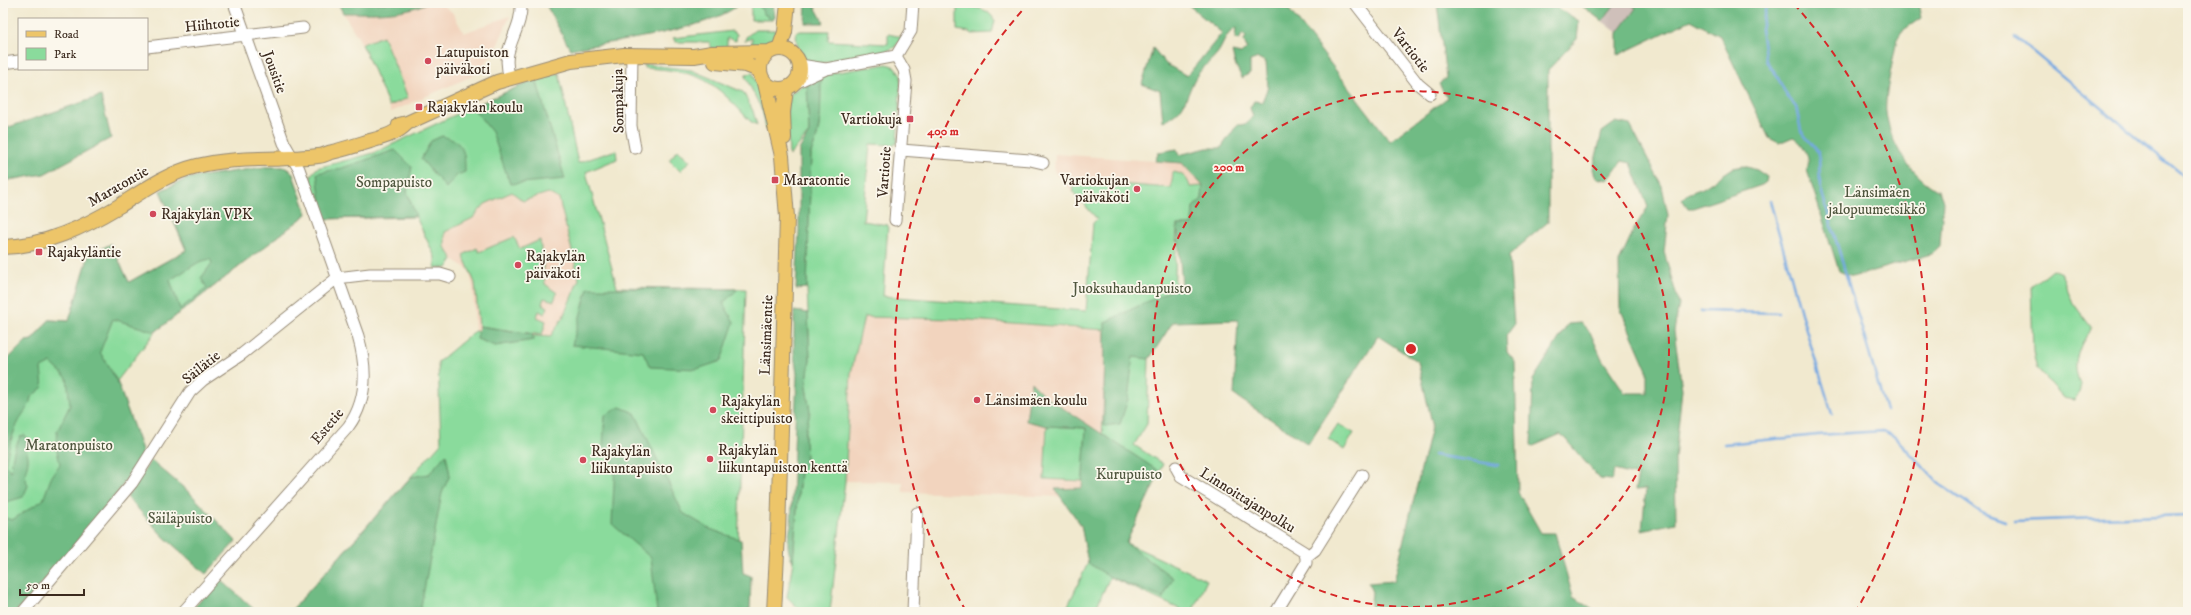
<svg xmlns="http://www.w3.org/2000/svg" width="2191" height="615" font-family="'IM FELL DW Pica',serif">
<rect width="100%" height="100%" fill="#fbf7ec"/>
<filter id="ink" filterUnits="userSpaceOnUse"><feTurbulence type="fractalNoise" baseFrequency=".025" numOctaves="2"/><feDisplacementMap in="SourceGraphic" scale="8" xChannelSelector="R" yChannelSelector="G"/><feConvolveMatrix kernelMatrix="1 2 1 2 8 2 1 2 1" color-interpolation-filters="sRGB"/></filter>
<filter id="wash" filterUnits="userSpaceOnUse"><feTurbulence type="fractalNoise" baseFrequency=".012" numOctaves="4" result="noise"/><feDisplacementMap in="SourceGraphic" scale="16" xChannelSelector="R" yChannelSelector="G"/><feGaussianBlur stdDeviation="0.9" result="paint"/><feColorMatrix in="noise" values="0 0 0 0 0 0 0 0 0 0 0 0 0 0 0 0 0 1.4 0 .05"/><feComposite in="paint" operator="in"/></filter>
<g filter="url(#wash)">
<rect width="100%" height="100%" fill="#f1e9cf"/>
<path fill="#f2d4be" d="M427 3H440L452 12 464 33 510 16 494 53 472 76 391 112 362 44 343 13H381L414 9Z
M1055 154 1182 163 1203 186 1097 219 1054 171Z
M512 192 523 201 548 193 559 199 579 279 563 317 550 337 475 331 473 287 469 270 453 259 445 247V232L473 218 485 204Z
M864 316 957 319 1106 330 1100 498 903 492V482L845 481 851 373Z"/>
<path fill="#cfc0ba" d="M1616 3H1630L1636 8 1618 33 1602 21Z"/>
<path fill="#8adb9c" stroke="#62825d" d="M755 3H758L764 14 773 20H751V9Z
M957 3H966L965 6C978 8 988 8 995 21L992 33 971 34 969 32 957 30Z
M755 30H775V31H782C774 49 769 47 752 49V38L745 41 746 37Z
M732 31 737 34 736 41 727 38V49L711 48 710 42H676L673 38Z
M801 31H829L828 41 888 44V34L902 37 895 47 881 54 814 64C798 59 797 47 796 32Z
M383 36 408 98 389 106 362 44Z
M644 64 691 70 743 92 753 111 757 125 750 121C712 80 702 71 644 68Z
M887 64 895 67 901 76 897 143 893 145 870 144 863 221 888 225 883 296 1086 311 1093 223 1097 219 1074 193 1073 186 1077 181 1171 188 1173 172C1182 173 1188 178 1190 187L1203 186 1202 199 1193 207 1192 225H1177L1173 321 1149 359 1147 424 1134 445 1163 464 1126 543 1207 580 1192 612H1186L1110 577 1094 612H1065L1101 535 1100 498 1106 330 957 319 864 317 851 373 845 481 830 612H802L787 597 793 561 800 471 806 463 805 434 810 412 806 387 810 360 807 288 811 152C823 129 820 100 821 75Z
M752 72 769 115 771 130 766 129 762 110 745 76Z
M559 73 578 163 616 150 617 159 586 172 617 287 746 289 736 612H290L441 443 438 362 475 331 550 337 563 317 579 279 559 199 548 193 523 201 512 192 485 204 473 218 445 232V247L453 259 447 268H435V257L416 217 323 219 311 184V175L317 168 374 153 472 107 536 79Z
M807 82 809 133 789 156 787 109 791 93Z
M678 150 690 161 680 171 669 160Z
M265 167H284L292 172 307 214 155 332 117 381 143 453 15 612H3V369L5 362 26 341 32 340 49 320 69 321 89 255 111 244 129 282 186 250 160 191 189 178Z
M514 237 520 249 540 240 545 284 557 293 554 301 544 298 542 304 548 307 545 314 539 311 537 317 546 321 542 335 479 326 475 283 463 255 477 248 479 252Z
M2052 269 2061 273 2073 303 2091 327C2086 338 2074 355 2076 368 2077 383 2086 386 2074 400L2063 398 2037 369 2033 351 2031 286Z
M1338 424 1354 433 1344 450 1328 439Z
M1047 426 1086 428 1083 481 1044 479Z"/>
<path fill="#6fbb84" stroke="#557251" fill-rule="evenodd" d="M338 3H427C401 15 371 13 343 13Z
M545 3H740C716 29 607 43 570 49Z
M758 3H773L775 17 773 20 764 14Z
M806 3H813L824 23H805Z
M1186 3H1284L1390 141 1447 98 1439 84 1446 78 1437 3H1550L1579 21 1577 39 1548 70V222L1509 255 1514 325 1506 336 1507 352 1515 362 1518 492 1541 533H1555L1573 597 1596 612H1370L1372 592 1368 583 1394 581 1432 423 1418 362 1378 336 1308 444 1234 395 1238 320 1173 322 1149 359 1133 357 1128 399 1120 424 1104 426 1105 322 1182 285 1177 225H1192L1193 207 1202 199 1203 186 1182 163 1155 161 1159 152 1177 149 1179 155 1207 148H1221L1237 125C1245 125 1249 123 1253 116L1250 108 1254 101 1262 102 1268 87 1266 62 1258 58 1250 61V73L1242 78 1235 64 1232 52 1241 54 1247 48 1244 41 1246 36 1242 34 1239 40 1235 39 1236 28C1224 34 1224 46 1216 55 1210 62 1203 67 1197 75 1185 95 1188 111 1163 121L1160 91 1142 84 1153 48 1166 64 1187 76 1222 33Z
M1578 3H1616L1602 21Z
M1630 3H1918L1921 18 1902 31 1897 39C1894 56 1884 97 1886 112 1889 143 1912 177 1939 191L1943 201 1940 246 1931 254 1852 277 1839 271 1807 170C1812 159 1803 142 1793 137L1779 143 1769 138 1720 36 1691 20 1618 55V33L1636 8Z
M821 75C820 100 823 129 811 152L807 288 796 289 799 231V150L809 133 807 82Z
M536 79 565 179 510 184 492 132 472 107Z
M101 96 111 138 44 174 3 181V129Z
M1616 122 1630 125 1662 186 1668 215 1664 252 1679 304 1674 331 1682 389 1675 459 1676 523 1642 530 1646 489 1635 490 1638 476 1614 470 1612 480 1600 479 1561 434 1531 447 1533 380 1568 324 1581 323 1590 332 1602 359 1625 393H1647V370L1620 308 1619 262 1635 227 1648 207 1631 163 1622 161 1608 180 1596 178 1593 169 1602 132Z
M442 136C464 142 465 151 465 172L457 175 446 188 421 159 431 141Z
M395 150 412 167 407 192 416 216 323 219 317 173 342 168Z
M1744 166 1757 170 1767 177 1766 182 1762 185 1693 208H1688L1682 199 1687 194 1703 188 1733 168Z
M265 167H284L292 172 307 214 155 332 113 319 100 352 117 381 143 453 119 491 26 602 15 612H3V514L5 518 12 520 43 500 51 478 60 464 56 446 57 432 70 405 67 378 51 363 41 368 43 387 31 397C29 409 25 409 20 419 12 434 8 449 5 465L11 471C12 458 14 447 21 436L25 435 28 439C23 448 29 452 28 461 26 474 23 471 28 486L23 497 3 503V369L5 362 26 341 32 340 49 320 69 321 89 255 111 244 129 282 187 250 160 191 189 178ZM210 259 212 263 201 278 207 288 180 309 170 280 199 262Z
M588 288 738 289 723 303 734 322 721 361 697 369 650 367 643 352 572 345Z
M794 311 808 313 810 360 806 387 810 412 805 434 806 463 800 471 793 561C785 548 788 538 791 524L797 374 794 354Z
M479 326 532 334 534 340 495 346 477 339Z
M1031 382 1046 397 1160 472 1126 543 1173 578 1163 598 1110 577 1088 563 1081 525 1055 489 1082 488 1086 428 1047 426 1026 421Z
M620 407 635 413 683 513 710 529 741 540 743 573 751 576 750 609 741 612H657L651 558 612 524 615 464 603 446 605 415Z
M446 454 450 475 442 493 420 612H290L411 477 429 474Z
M151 460 191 494 236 541 206 574 163 536 127 497Z
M220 579 257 612H190Z"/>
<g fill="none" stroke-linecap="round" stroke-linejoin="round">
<path stroke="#76a9e2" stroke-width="2.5" d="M1767 3 1761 29 1766 61 1776 74 1787 96 1796 106 1801 131 1819 153 1820 186 1886 411
M2015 37 2188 180
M1770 201 1801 313 1832 414
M1701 311 1779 313
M1724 444 1818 435 1884 431 1895 437 1938 483 1982 513 2005 521
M1434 455 1498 465
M2014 521 2188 515"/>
</g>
</g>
<g filter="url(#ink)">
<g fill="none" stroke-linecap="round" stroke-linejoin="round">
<g stroke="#968a76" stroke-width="13">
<path id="minor" d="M1355 3 1418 84 1430 94
M147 47 303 28
M632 54 631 126 635 148
M3 63 19 61
M800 65 826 69
M510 77C499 49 523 31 521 3
M795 83 826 69 896 56 911 31 913 3
M901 150 1030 160 1043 163
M895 220 906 81 904 70 896 56
M1176 467 1181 476 1304 552 1306 557
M1306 557 1315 550 1362 475
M23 612 132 483 190 392 203 380 242 354 337 278 370 274H440L450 277
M183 612 348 427C368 400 367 367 358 336L299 169 284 143 234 3
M913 612 917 513
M1276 612 1306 563V557"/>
</g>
<g stroke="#968a76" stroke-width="16">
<path id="major" d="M760 69a20 20 0 1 1 40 0a20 20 0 1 1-40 0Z
M779 49 785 32 788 3
M715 62 746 65 759 70
M765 83 782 156 787 217 778 534 774 612
M399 125 407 123 497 82 571 61 624 55 694 56 712 53 769 52
M784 138 783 112 786 89
M3 247C45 246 84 227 119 206 144 190 168 173 197 166 237 156 277 161 318 156 323 156 327 153 332 152 345 149 357 145 370 141 384 137 396 134 407 123"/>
</g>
<use href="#minor" stroke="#fff" stroke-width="11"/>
<use href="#major" stroke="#edc569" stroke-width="14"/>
</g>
</g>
<g fill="none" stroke="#d62828" stroke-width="2" stroke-dasharray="7 5">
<circle cx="1411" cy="349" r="258"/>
<path d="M966 611A516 516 0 0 1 1028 4M1794 4A516 516 0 0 1 1856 611"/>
</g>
<g fill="#d1495b" stroke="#fbf7ec" stroke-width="1.5">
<circle cx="428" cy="61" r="4"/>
<rect x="415" y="103" width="8" height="8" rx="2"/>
<rect x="906" y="115" width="8" height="8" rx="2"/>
<rect x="771" y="176" width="8" height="8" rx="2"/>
<circle cx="1137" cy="189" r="4"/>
<circle cx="153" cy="214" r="4"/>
<rect x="35" y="248" width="8" height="8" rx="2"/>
<circle cx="518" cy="265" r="4"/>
<circle cx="977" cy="400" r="4"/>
<circle cx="713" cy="410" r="4"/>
<circle cx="710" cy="459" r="4"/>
<circle cx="583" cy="460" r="4"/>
</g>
<g text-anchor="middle" stroke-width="3.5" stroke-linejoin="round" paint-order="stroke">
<g font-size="15" fill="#3b2a1e" stroke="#fbf7ec">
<text transform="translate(212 24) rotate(-6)" y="5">Hiihtotie</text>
<text transform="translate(1411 50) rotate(52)" y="5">Vartiotie</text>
<text transform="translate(275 72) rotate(70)" y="5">Jousitie</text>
<text transform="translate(618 101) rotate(-91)" y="5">Sompakuja</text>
<text transform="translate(884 172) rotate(-86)" y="5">Vartiotie</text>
<text transform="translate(118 186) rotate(-30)" y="5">Maratontie</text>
<text transform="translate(766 335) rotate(-88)" y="5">Länsimäentie</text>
<text transform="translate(201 367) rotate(-39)" y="5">Säilätie</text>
<text transform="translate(327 426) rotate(-50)" y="5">Estetie</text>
<text transform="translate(1248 500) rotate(32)" y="5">Linnoittajanpolku</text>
</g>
<g font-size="15" fill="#3b2a1e" stroke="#fbf7ec" text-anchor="start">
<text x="436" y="57">Latupuiston<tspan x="436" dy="17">päiväkoti</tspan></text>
<text x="427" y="112">Rajakylän koulu</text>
<text x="902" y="124" text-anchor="end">Vartiokuja</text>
<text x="783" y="185">Maratontie</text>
<text x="1129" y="185" text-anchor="end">Vartiokujan<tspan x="1129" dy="17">päiväköti</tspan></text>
<text x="161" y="219">Rajakylän VPK</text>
<text x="47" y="257">Rajakyläntie</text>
<text x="526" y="261">Rajakylän<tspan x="526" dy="17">päiväkoti</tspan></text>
<text x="985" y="405">Länsimäen koulu</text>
<text x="721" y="406">Rajakylän<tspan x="721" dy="17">skeittipuisto</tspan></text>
<text x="718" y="455">Rajakylän<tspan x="718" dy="17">liikuntapuiston kenttä</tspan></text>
<text x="591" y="456">Rajakylän<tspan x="591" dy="17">liikuntapuisto</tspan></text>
</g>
<g font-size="15" fill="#4f563e" stroke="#fbf7ec">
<text x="394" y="187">Sompapuisto</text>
<text x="1877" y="197">Länsimäen<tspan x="1877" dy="17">jalopuumetsikkö</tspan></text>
<text x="1132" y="293">Juoksuhaudanpuisto</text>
<text x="69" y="450">Maratonpuisto</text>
<text x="1129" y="479">Kurupuisto</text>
<text x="180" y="523">Säiläpuisto</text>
</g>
</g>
<circle cx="1411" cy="349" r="6" fill="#d62828" stroke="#fbf7ec" stroke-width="2"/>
<g font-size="12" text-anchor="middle" font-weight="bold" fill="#d62828" stroke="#fbf7ec" stroke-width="3.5" stroke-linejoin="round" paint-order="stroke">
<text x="943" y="135">400 m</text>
<text x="1229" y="171">200 m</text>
</g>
<rect width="2191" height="615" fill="none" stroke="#fbf7ec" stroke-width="16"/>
<rect x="18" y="18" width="130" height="52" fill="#fbf7ec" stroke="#aea59a"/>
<rect x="26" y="31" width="20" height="6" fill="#edc569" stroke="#aea59a"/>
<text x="54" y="38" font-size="12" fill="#3b2a1e">Road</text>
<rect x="26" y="48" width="20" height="12" fill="#8adb9c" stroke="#aea59a"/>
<text x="54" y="58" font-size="12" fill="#3b2a1e">Park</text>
<path d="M20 589v6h64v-6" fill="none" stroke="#3b2a1e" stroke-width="2"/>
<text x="26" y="589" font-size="12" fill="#3b2a1e" stroke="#fbf7ec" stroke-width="3" paint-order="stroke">50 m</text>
</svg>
